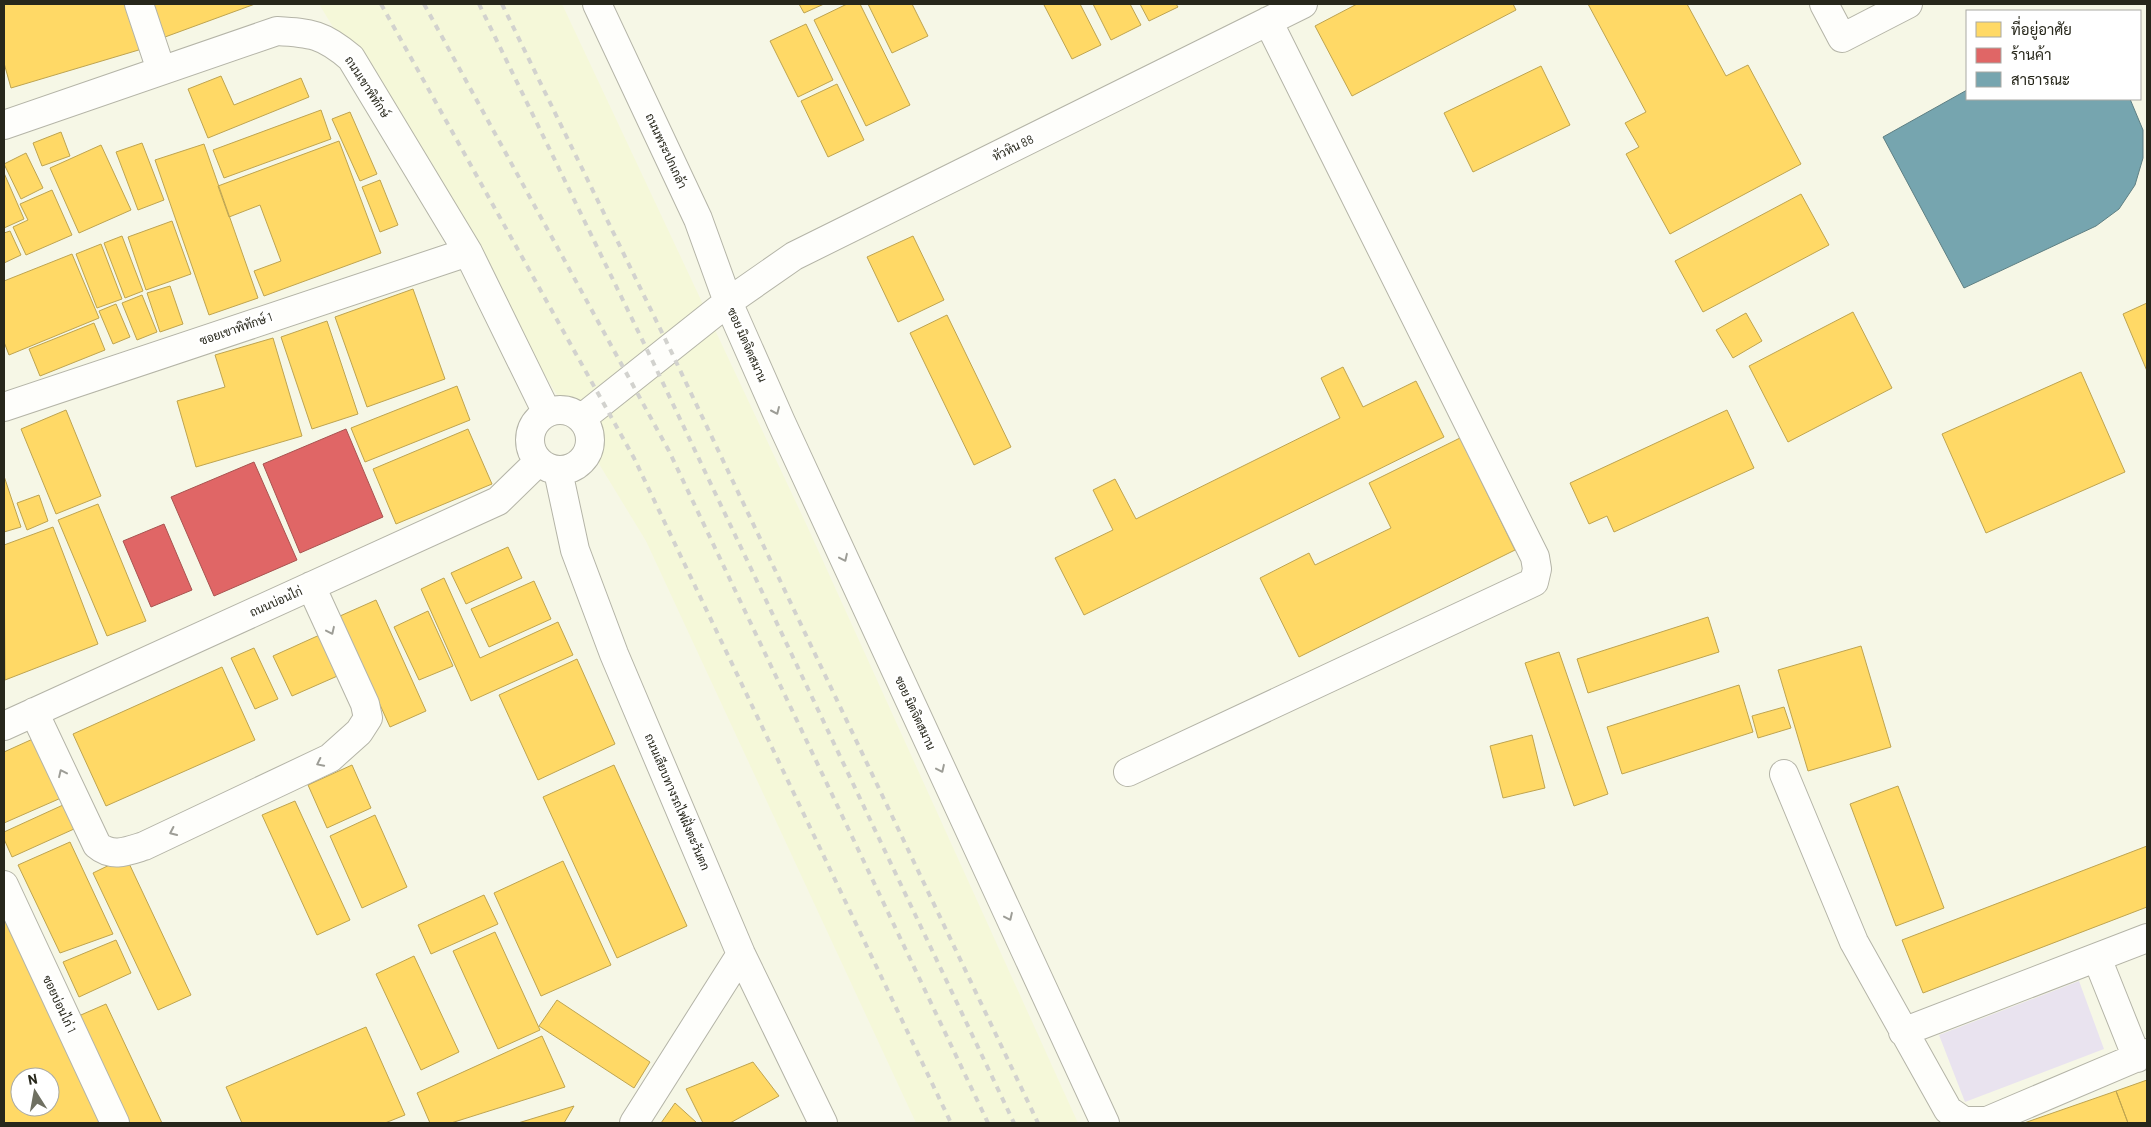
<svg xmlns="http://www.w3.org/2000/svg" width="2151" height="1127" font-family="Barlow,Sarabun,sans-serif">
<rect width="100%" height="100%" fill="#f6f7e6"/>
<path fill="#f5f8d9" d="M319 4H562L808 528 1078 1123H916L646 541Z"/>
<path fill="#e9e3ef" d="M2079 981 2104 1049 1965 1102 1939 1035Z"/>
<path fill="#ffd966" stroke="#bea450" fill-rule="evenodd" d="M4 4H128L142 49 11 88 4 63Z
M153 4H255L165 37Z
M799 4H824L804 13Z
M847 4H860L910 105 866 126 814 20Z
M868 4H912L928 36 892 53Z
M1046 4H1080L1101 45 1072 59 1044 5Z
M1093 4H1130L1141 25 1111 40Z
M1140 4H1176L1178 7 1149 21Z
M1357 4H1513L1516 10 1352 96 1315 26Z
M1588 4H1687L1726 76 1748 65 1801 164 1670 234 1626 154 1639 147 1625 123 1646 112Z
M806 24 833 80 798 97 770 41Z
M1541 66 1570 125 1473 172 1444 113Z
M221 76 234 105 301 78 309 97 208 138 188 89Z
M837 84 864 140 828 157 801 101Z
M321 110 331 139 224 178 213 150Z
M350 112 377 174 360 181 332 119Z
M61 132 70 156 42 166 33 143Z
M339 141 381 253 264 296 254 271 281 261 260 205 229 217 218 186Z
M142 143 164 200 138 210 116 152Z
M204 144 258 298 209 315 155 160Z
M101 145 131 210 79 233 50 168Z
M26 153 43 188 21 199 4 164Z
M4 173 24 219 4 228Z
M380 180 398 225 380 232 362 187Z
M52 190 72 235 26 255 13 227 28 220 20 204Z
M1801 194 1829 245 1703 312 1675 261Z
M172 221 191 274 146 290 128 237Z
M10 231 21 255 4 263V233Z
M122 236 143 291 125 298 104 243Z
M913 236 944 300 898 322 867 257Z
M101 244 122 299 97 308 76 254Z
M72 254 99 318 9 355 4 342V281Z
M170 286 183 324 160 332 147 293Z
M413 289 445 379 367 407 335 317Z
M142 295 157 332 137 340 122 303Z
M2147 303V371L2123 314Z
M116 304 130 337 113 344 99 311Z
M1853 312 1892 388 1788 442 1749 366Z
M1746 313 1762 341 1733 358 1716 330Z
M947 315 1011 447 974 465 910 333Z
M327 321 358 414 312 429 281 337Z
M94 323 105 350 40 376 29 349Z
M273 338 302 436 196 467 177 401 225 387 215 355Z
M1343 367 1363 407 1416 381 1444 437 1084 615 1055 558 1113 530 1093 490 1115 479 1136 519 1340 418 1321 378Z
M2081 372 2125 472 1986 533 1942 434Z
M457 386 470 420 365 462 351 428Z
M66 410 101 496 56 514 21 429Z
M1727 410 1754 468 1614 532 1607 516 1589 524 1570 483Z
M468 429 492 484 396 524 373 469Z
M1460 438 1515 550 1299 657 1260 578 1309 553 1315 565 1391 528 1369 483Z
M4 476 21 527 4 532Z
M39 495 48 521 27 530 17 503Z
M98 504 146 621 107 636 58 520Z
M53 527 98 644 5 680 4 545Z
M508 547 522 578 466 604 451 573Z
M444 578 480 658 558 622 573 655 471 701 421 589Z
M534 581 551 619 489 647 471 609Z
M376 600 426 711 390 727 340 616Z
M428 611 453 666 419 680 394 627Z
M1708 617 1719 652 1588 693 1577 659Z
M324 633 342 674 292 696 273 656Z
M1861 646 1891 747 1808 771 1778 670Z
M254 648 278 699 255 709 231 658Z
M1559 652 1608 794 1574 806 1525 663Z
M577 659 615 744 538 780 499 695Z
M222 667 255 740 106 806 73 734Z
M1739 685 1753 732 1622 774 1607 727Z
M1784 707 1791 728 1758 738 1752 716Z
M1532 735 1545 788 1503 798 1490 746Z
M35 738 61 798 4 823V752Z
M352 765 371 808 327 828 308 785Z
M614 765 687 926 617 958 543 797Z
M1898 786 1944 908 1896 926 1850 804Z
M295 801 350 920 317 935 262 815Z
M63 805 74 829 12 857 4 839V832Z
M375 815 407 887 362 908 330 836Z
M70 842 113 934 60 953 18 865Z
M2147 846V907L1923 993 1902 940Z
M126 857 191 995 158 1010 93 873Z
M563 861 611 965 541 996 494 893Z
M484 895 498 924 431 954 418 925Z
M4 915 100 1123H4ZM20 1077H50V1107H20Z
M495 932 540 1030 498 1049 453 951Z
M116 940 131 973 79 997 63 962Z
M414 956 459 1052 421 1070 376 974Z
M557 1000 650 1062 634 1088 539 1026Z
M106 1004 162 1123H123L74 1018Z
M366 1027 405 1115 385 1123H242L226 1087Z
M542 1036 565 1087 451 1123H430L417 1093Z
M753 1062 779 1096 730 1123H703L686 1089Z
M2147 1080V1123H2128L2116 1091Z
M2116 1091 2128 1123H2024Z
M675 1103 697 1123H661Z
M574 1106 564 1123H518Z"/>
<path fill="#e06666" stroke="#a85350" d="M346 429 383 517 300 553 263 464Z
M254 462 297 560 214 596 171 497Z
M164 524 192 590 151 607 123 541Z"/>
<path fill="#76a5af" stroke="#5e7f83" d="M1967 90V99H2130L2143 130V158L2135 185 2119 209 2096 226 1964 288 1883 137Z"/>
<g fill="none" stroke-linecap="round" stroke-linejoin="round">
<g stroke="#b4b4a7" stroke-width="30">
<path id="minor" d="M139 4 161 70
M597 4 698 219 728 302 781 422 1105 1123
M1824 4 1842 38 1908 4
M4 125 277 31C311 33 323 34 351 58L468 252 547 413
M4 407 468 252
M530 440a30 30 0 1 1 60 0a30 30 0 1 1-60 0Z
M582 418 728 302 794 256 1303 4
M558 471 575 550 614 654 741 954 823 1123
M34 712 97 845C112 858 128 851 144 846L330 758 359 732 368 718 365 704 311 586
M4 726 498 501 538 462
M1128 772 1534 582 1537 569 1535 557 1268 21
M1784 774 1854 942 1948 1110 1964 1121H1987L2147 1053
M4 885 115 1123
M2097 958 2137 1058
M1903 1032 2147 938
M634 1123 741 954"/>
</g>
<use href="#minor" stroke="#fefefb" stroke-width="28"/>
<path stroke="#d2d2ce" stroke-width="4" stroke-dasharray="6 6" stroke-linecap="butt" d="M381 4 634 458 951 1123
M424 4 669 451 988 1123
M479 4 653 362 1014 1123
M502 4 670 349 1038 1123"/>
</g>
<defs><path id="oneway-chevron" d="M-2-3.5L2.5 0L-2 3.5" fill="none" stroke-width="1.6" stroke-linecap="round" stroke-linejoin="round" transform="scale(1.25)"/></defs>
<g stroke="#9d9d96">
<use href="#oneway-chevron" transform="translate(776 411) rotate(66)"/>
<use href="#oneway-chevron" transform="translate(844 558) rotate(65)"/>
<use href="#oneway-chevron" transform="translate(331 631) rotate(65)"/>
<use href="#oneway-chevron" transform="translate(320 763) rotate(154)"/>
<use href="#oneway-chevron" transform="translate(941 769) rotate(65)"/>
<use href="#oneway-chevron" transform="translate(62 773) rotate(-115)"/>
<use href="#oneway-chevron" transform="translate(173 832) rotate(155)"/>
<use href="#oneway-chevron" transform="translate(1009 917) rotate(65)"/>
</g>
<g text-anchor="middle" stroke-width="5" stroke-linejoin="round" paint-order="stroke">
<g font-size="12" fill="#27271b" stroke="#fff">
<text transform="translate(367 87) rotate(57)" y="4">ถนนเขาพิทักษ์</text>
<text transform="translate(1013 148) rotate(-26)" y="4">หัวหิน 88</text>
<text transform="translate(666 151) rotate(65)" y="4">ถนนพระปกเกล้า</text>
<text transform="translate(236 329) rotate(-19)" y="4">ซอยเขาพิทักษ์ 1</text>
<text transform="translate(747 345) rotate(66)" y="4">ซอย มิตจิตสมาน</text>
<text transform="translate(276 602) rotate(-24)" y="4">ถนนบ่อนไก่</text>
<text transform="translate(915 713) rotate(65)" y="4">ซอย มิตจิตสมาน</text>
<text transform="translate(677 802) rotate(67)" y="4">ถนนเลียบทางรถไฟฝั่งตะวันตก</text>
<text transform="translate(59 1004) rotate(65)" y="4">ซอยบ่อนไก่ 1</text>
</g>
</g>
<rect width="2151" height="1127" fill="none" stroke="#27271b" stroke-width="10"/>
<rect x="1966" y="10" width="175" height="90" fill="#ffffff" stroke="#a9a9a4"/>
<rect x="1976" y="22" width="25" height="15" fill="#ffd966" stroke="#a9a9a4"/>
<text x="2011" y="35" font-size="15" fill="#27271b">ที่อยู่อาศัย</text>
<rect x="1976" y="48" width="25" height="15" fill="#e06666" stroke="#a9a9a4"/>
<text x="2011" y="60" font-size="15" fill="#27271b">ร้านค้า</text>
<rect x="1976" y="72" width="25" height="15" fill="#76a5af" stroke="#a9a9a4"/>
<text x="2011" y="85" font-size="15" fill="#27271b">สาธารณะ</text>
<g transform="translate(35 1092) rotate(349)"><circle r="24" fill="#ffffff" stroke="#a9a9a4"/>
<path d="M0-4L9 19L0 12L-9 19Z" fill="#6f7062"/>
<text y="-8" font-size="14" font-weight="bold" text-anchor="middle" fill="#27271b">N</text>
</g>
</svg>
